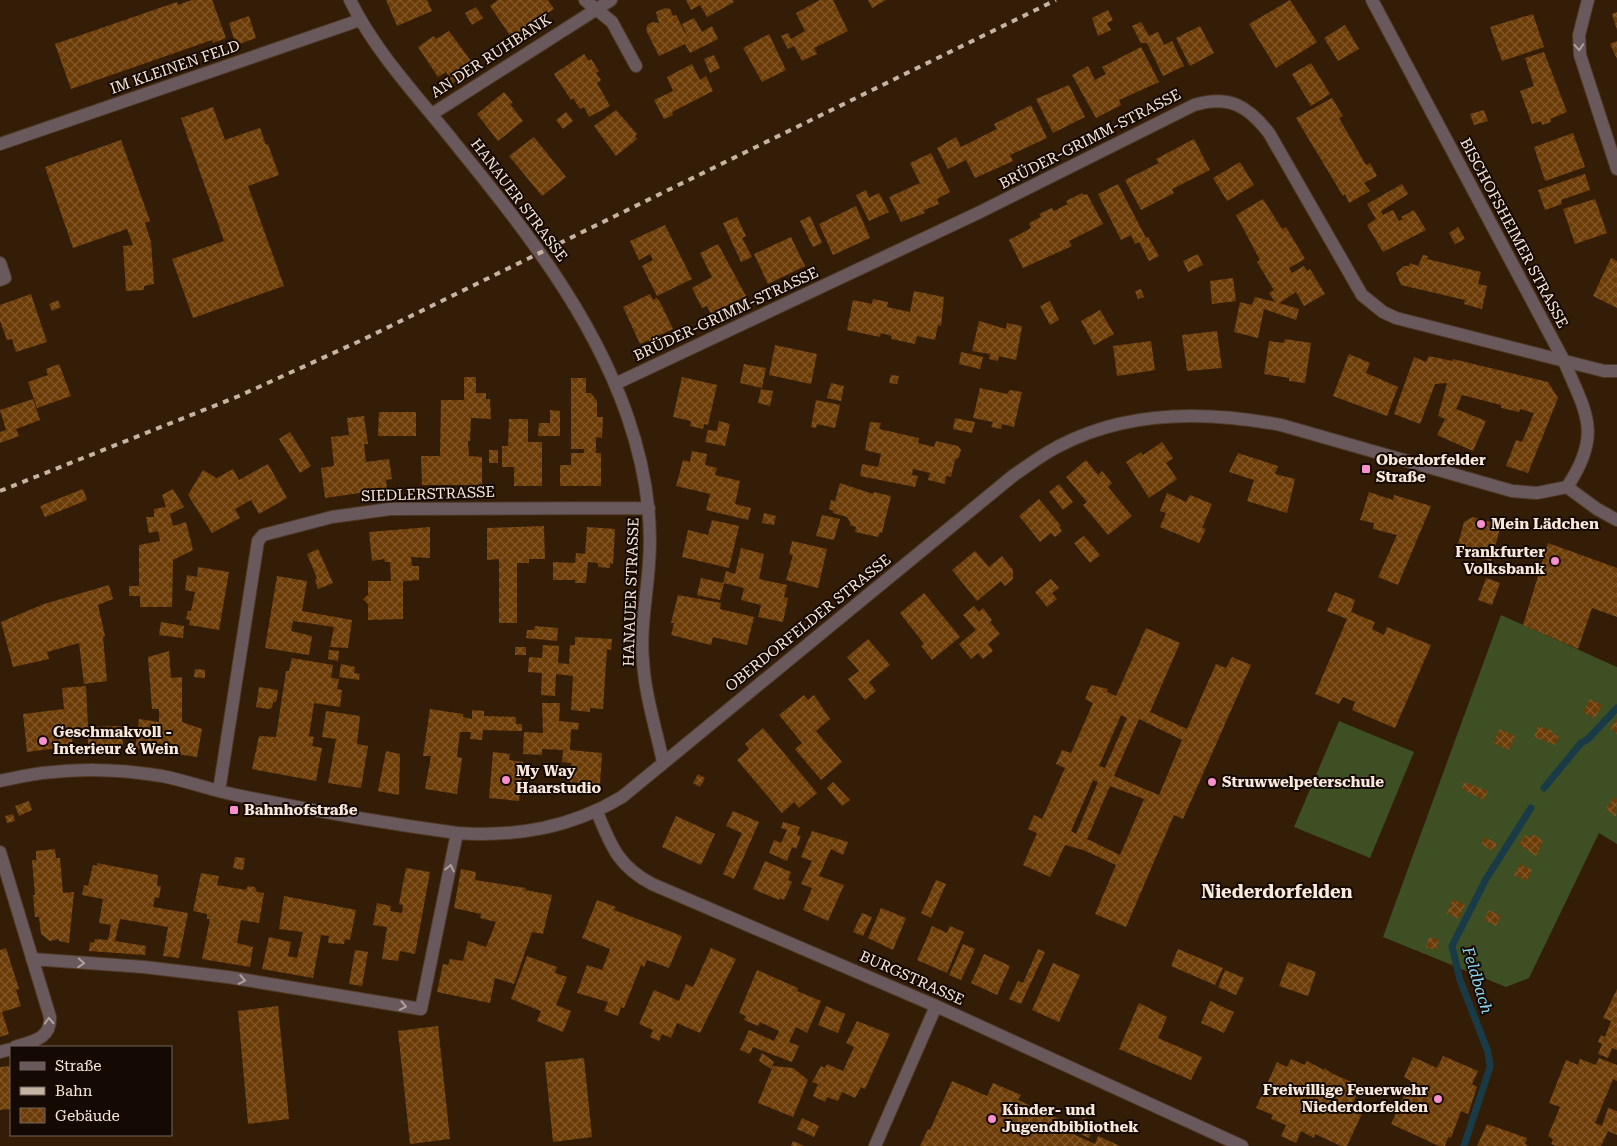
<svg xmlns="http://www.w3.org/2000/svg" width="1617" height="1146" font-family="'Roboto Serif',serif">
<defs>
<pattern id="building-cross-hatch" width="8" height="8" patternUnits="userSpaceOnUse" patternTransform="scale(1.25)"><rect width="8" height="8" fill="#6c3c07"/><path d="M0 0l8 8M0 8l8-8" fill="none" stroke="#82582b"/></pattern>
</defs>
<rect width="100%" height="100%" fill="#341d07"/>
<path fill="#3d4f23" d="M1501 615 1617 667V844L1599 833 1529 978 1506 987 1383 937Z
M1339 721 1414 752 1370 858 1294 827Z"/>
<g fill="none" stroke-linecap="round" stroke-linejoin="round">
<path stroke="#193b48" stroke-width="7" d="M1544 788 1581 743 1588 739 1617 708
M1464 1146 1490 1067 1488 1052 1460 980 1452 946 1486 879 1531 808"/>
</g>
<path fill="url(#building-cross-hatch)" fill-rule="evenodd" d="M192 0H212L226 38 213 43 212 40 71 89 55 44 177 2 178 5Z
M386 0H427L432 11 397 26Z
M498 0H548L554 9 511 37 490 6Z
M686 0H733L734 2 707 17 700 5 691 10Z
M820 0H833L848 31 814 48 817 54 802 61 794 46 788 49 781 36 788 33 791 39 805 31 796 13Z
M868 0H886L872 8Z
M1290 0 1317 42 1276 68 1249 24Z
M476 7 483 18 472 25 465 13Z
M665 8 670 9 673 16 676 15 690 42 682 24 694 18 702 32 712 26 718 39 690 53 685 44 659 56 646 30 648 24 653 22 659 23 656 12Z
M1108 10 1113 20 1107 23 1111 30 1098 36 1092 18Z
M1617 12V30L1612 14Z
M1533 14 1544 47 1502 61 1490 27Z
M249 16 256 38 236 45 229 23Z
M1141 22 1149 36 1158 32 1164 45 1172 41 1184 66 1163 76 1147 43H1141L1132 26Z
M1345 25 1359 49 1338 61 1324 38Z
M1200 26 1214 53 1190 66 1176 38Z
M449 31 476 68 453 83 446 72 438 77 418 47 434 36 436 39Z
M769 34 786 70 762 82 743 48Z
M1617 41V59L1610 44Z
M1141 47 1159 82 1119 100 1121 105 1096 118 1072 75 1088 66 1095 80 1106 74 1102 67Z
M1544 52 1567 112 1550 119 1551 122 1542 125 1541 121 1532 124 1520 91 1534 86 1525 58Z
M584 54 589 61 591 59 599 71 596 73 601 80 597 83 610 106 589 117 584 107 580 109 573 98 571 100 554 74Z
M714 55 720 68 710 73 704 59Z
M1311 63 1330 94 1311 106 1292 74Z
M692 64 700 80 706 76 713 91 672 112 673 115 664 119 654 100 673 91 667 77Z
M1069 85 1085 117 1053 133 1036 99Z
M504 92 513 103 510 104 523 121 498 141 477 114Z
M1332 98 1343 116 1339 118 1366 165 1370 163 1377 176 1364 183 1370 191 1349 203 1345 194 1343 196 1296 118Z
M1031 105 1047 138 1010 155 1013 161 975 178 966 160 948 169 937 148 956 137 961 147 997 129 994 124Z
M213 107 225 140 260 128 266 145 268 144 279 175 248 186 284 286 193 318 172 259 224 241 181 118Z
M616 110 637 134 635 136 637 139 616 156 594 126Z
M1484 110 1488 121 1474 125 1470 114Z
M566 112 573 121 563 129 556 120Z
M1573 133 1585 167 1545 181 1534 147Z
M534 137 566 177 542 196 509 156Z
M1194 139 1210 170 1172 189 1174 193 1141 210 1125 180 1159 163 1156 159Z
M121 140 150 221 145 223 151 242 154 284 144 286V290L126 291 123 246 133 245 127 229 73 248 45 167Z
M931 153 950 192 937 199 939 204 924 210 925 213 901 222 889 197 920 183 910 163Z
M1240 162 1254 185 1227 201 1213 178Z
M1585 174 1590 190 1561 200 1562 204 1545 210 1538 190Z
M1118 184 1146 238 1148 237 1159 256 1149 261 1139 242 1135 244 1131 235 1121 240 1098 194Z
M1402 184 1408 194 1381 211 1383 215 1393 210 1399 221 1403 219 1401 217 1414 210 1426 230 1383 252 1367 225 1376 219 1367 204Z
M866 190 869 198 879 193 889 212 869 221 856 195Z
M1082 193 1084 195 1087 194 1103 224 1069 241 1072 246 1023 268 1009 240 1031 228 1029 223 1041 217 1039 214 1052 208 1054 211 1068 204 1066 201Z
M1263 199 1282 229 1286 227 1305 259 1289 268 1292 273 1304 266 1307 271 1310 269 1325 294 1304 306 1296 292 1279 303 1299 309 1296 320 1264 309 1258 338 1234 332 1240 302 1252 305 1255 297 1275 302 1269 293 1274 290 1257 262 1260 260 1236 215Z
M1595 199 1607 233 1575 244 1563 209Z
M856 206 870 238 833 255 819 224Z
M810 216 822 243 813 247 800 221Z
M737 217 746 236 742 238 752 257 741 262 723 223Z
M665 225 692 279 657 296 642 266 653 260 650 254 639 260 630 241Z
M1458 227 1465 239 1455 244 1449 233Z
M791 237 805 266 768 284 754 254Z
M718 244 746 296 711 314 707 306 702 308 692 288 712 277 700 253Z
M1198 254 1203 265 1188 272 1183 261Z
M1423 255 1428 256 1427 259 1481 272 1478 284 1487 286 1482 309 1464 304 1465 300 1401 285 1396 273 1404 266H1409L1410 263 1418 266Z
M1611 258 1617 261V308L1593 296Z
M1233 278 1236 301 1212 304 1210 281Z
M1141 289 1144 297 1138 299 1135 291Z
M914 291 944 297 941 326 938 325 935 340 917 336 915 344 891 339 892 336 881 333 880 337 847 330 853 300 872 304 873 299 888 302 887 307 910 312Z
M31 294 47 342 16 352 12 339 7 340 3 329 0 321V305Z
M650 294 653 300 657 298 660 302 673 329 658 336 659 339 650 343 649 340 640 344 623 307Z
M58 300 61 307 52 311 49 304Z
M1050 301 1059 320 1050 325 1040 306Z
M1100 310 1114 334 1094 345 1081 321Z
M979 321 1006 329 1007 323 1022 326 1016 360 999 356 998 361 989 359 990 354 972 351Z
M1217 331 1222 368 1187 371 1182 335Z
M1285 339 1311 343 1305 383 1289 381V378L1264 374 1269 341 1284 343Z
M1151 341 1155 370 1117 376 1113 346Z
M775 345 817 354 811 384 769 375Z
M961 352 983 357 980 369 959 364Z
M1349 354 1370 363 1366 373 1398 387 1387 416 1333 396Z
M1429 356 1452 361 1453 359 1548 382 1558 398 1528 473 1506 466 1516 440 1522 442 1534 413 1520 409 1519 412 1501 408V405L1462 395 1456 409 1486 421 1473 451 1437 435 1445 419 1438 416 1447 383 1435 384 1420 424 1394 414 1414 357 1426 362Z
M59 364 71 396 37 408 28 382 48 375 46 369Z
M744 364 766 368 762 388 740 383Z
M891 375 899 376 897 384 889 383Z
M464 377H476V393H486V399H490L491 419 471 418 470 441H468L469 456 482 457V485H422L421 456H440L441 400H464Z
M682 377 717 385 708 425 704 424 703 429 690 426 691 421 673 417Z
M571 378H586V393H591L597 401V417H603L602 438 596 437V453H601V486H560V465H571V453H584V449H571Z
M831 383 844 386 841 401 827 398Z
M980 388 1007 394 1010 390 1022 392 1014 427 1002 424 1001 429 991 427 993 422 973 418Z
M761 389 773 391 770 406 758 403Z
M33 399 40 420 16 429 19 436 0 443V432L6 430 0 410Z
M816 400 840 405 835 428 817 424 816 428 811 427Z
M550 410 560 411V436H538L539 423H550Z
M379 412H416V436H378Z
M364 416 368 444H364L366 462 389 459 392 479 386 480 387 489 325 498 321 468 334 466 331 437 349 435 347 418Z
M955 418 975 422 972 433 953 429Z
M509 419H528V442H542V486H514V467H502V446H508Z
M719 421 730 424 725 446 705 442 708 430 717 431Z
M870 422 881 423 879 429 919 438 918 443 934 447 936 441 958 446 961 450 959 457 955 460 951 477 946 476 945 484 928 480 930 473 913 469 912 475 918 476 915 487 860 476 862 464 878 467 881 454 865 450Z
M290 432 311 466 300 473 279 439Z
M1162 442 1173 458 1166 463 1177 479 1149 498 1126 462 1141 452 1143 455Z
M489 450H498V463H489Z
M692 451 707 454 705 465 717 468 715 475 740 481 735 504 751 508 748 520 706 510 710 494 676 486 683 460 690 462Z
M1238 453 1278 466 1275 474 1295 479 1287 513 1247 501 1254 480 1229 472Z
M1086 460 1098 475 1102 471 1112 483 1108 487 1132 516 1108 535 1083 505 1087 502 1066 477Z
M268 464 287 498 259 514 251 500 235 509 240 518 212 533 188 495 203 470 218 479 217 478 233 469 239 480Z
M840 483 873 494 874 492 891 496 882 533 880 532 878 537 855 532 856 527 850 525V522L847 517 833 513V511L829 509 831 500 835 501Z
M1059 484 1073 502 1063 510 1049 492Z
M83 489 87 500 45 517 40 506Z
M173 489 184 507 170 514 173 526 186 522 193 550 173 560 172 607H140V596H129V586H139V545L160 541 158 531 149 533 146 517H154V509L166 507 162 495Z
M1369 492 1393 500 1394 495 1431 506 1398 585 1378 577 1397 535 1373 529 1374 523 1360 520Z
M1167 493 1186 502 1190 495 1212 504 1202 528 1206 529 1199 543 1160 527 1166 513 1160 511Z
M1039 499 1061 526 1059 527 1062 531 1055 537 1051 533 1040 542 1019 516Z
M764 513 776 516 774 525 762 523Z
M822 515 840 519 834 540 816 536Z
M1473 517 1501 525 1491 561 1475 557 1476 553 1457 548 1464 522Z
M712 520 739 526 729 568 682 557 688 530 708 535Z
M544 526 545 559H529V563H517V623H499V559L487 560V528Z
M430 527V558L411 557 412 566H419V580L403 581V619L368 620V604L363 599 368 595V581H391L390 562H385L384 559 372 561 369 532Z
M587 527 615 529 613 564 610 563V568L598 567V563L588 562 586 583H575V580H553V562L575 563 576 553 585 554Z
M1084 536 1100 555 1090 563 1074 543Z
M792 541 827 549 818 588 786 580 793 555 789 554Z
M1548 543 1617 568V617L1592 608 1578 649 1523 625Z
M741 548 764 554 759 579 787 585 784 597 788 598 783 622 758 617 761 605 741 600 744 588 724 583 720 600 697 595 701 578 723 583 726 571 735 574Z
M318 549 333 583 318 589 315 580 317 578 307 554Z
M975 551 989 567 1002 556 1013 570V579L1005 586 1001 581 977 601 952 570Z
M198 567 229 572 219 630 189 625 190 620 186 619 188 611H191L195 592 185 590 187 575 197 577Z
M277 576 307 581 302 611 352 620 348 648 330 647 334 627 293 621 291 631 312 636 309 655 265 648Z
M1486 578 1500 583 1492 605 1478 600Z
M1051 579 1059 588 1052 593 1057 599 1047 607 1035 592Z
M109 585 113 599 98 605 105 636 103 637 107 681 84 684 79 643 47 652 49 659 13 667 1 622 44 604Z
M1335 592 1355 600 1351 612 1375 622 1372 629 1384 635 1387 627 1431 645 1395 728 1352 710 1355 702 1343 697 1339 704 1315 694 1347 619 1327 611Z
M924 593 960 637 932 660 921 646 924 644 900 613Z
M678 595 721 603 720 609 754 617 747 645 713 637 711 645 671 635 674 623H671Z
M974 606 979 612 983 608 992 620 990 622 1000 634 988 644 993 651 983 659 978 653 971 659 959 644 976 630 963 615Z
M161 622 184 626 183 638 159 635Z
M535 626 558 628 557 641 526 638 527 630H534Z
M1146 628 1180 643 1150 712 1187 729 1216 664 1226 668 1232 657 1251 665 1183 819 1174 815 1126 927 1095 914 1116 865 1083 850 1065 845 1050 877 1023 865 1037 833 1028 829 1034 815 1042 819 1065 768 1056 764 1062 750 1071 753 1093 703 1085 699 1091 685 1108 689 1107 692 1116 696ZM1121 715 1127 718 1105 768 1099 766ZM1139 719 1182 740 1159 795 1114 776ZM1093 780 1098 782 1076 834 1071 831ZM1110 786 1144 799 1120 855 1087 839Z
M575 637 612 639 611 650 607 649 603 709 590 708V712L571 710 573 676 556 674 555 696 541 695 542 673 528 672 529 657 542 658 543 645 559 646 558 663 569 664 570 645H575Z
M868 639 890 665 869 682 876 691 865 700 848 679 859 671 847 657Z
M515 647H526V655H515Z
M329 650 339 651 338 661 328 659Z
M169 651 171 678 182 677V722L202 729 197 757 135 748 139 719 159 722V709H152L148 657Z
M292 658 333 665 331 678 339 679 337 689 342 690 340 707 314 703 309 736 314 737 312 746 322 748 316 781 252 769 259 736 276 737 286 671H289Z
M341 664 355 667 354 673 360 674 359 680 339 677Z
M195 669 205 670V678L194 677Z
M86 686 88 727 122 726 123 746 88 747V730L73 731 72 746 27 752 23 714 64 709 62 688Z
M259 687 278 690 276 702H273L272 708 268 709 256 707Z
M804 695 808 700 814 695 830 719 816 731 842 762 821 780 795 749 802 743 779 715Z
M1590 699 1602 705 1595 718 1583 712Z
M542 703H560L559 721 579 723 578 730 571 729 570 750 602 753 600 784 570 782 571 763 562 762 563 750 542 749V755L523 754 524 732 543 733Z
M430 709 463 714V717L472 719V710L484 711V716L516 717V724H522V731L483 730 482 740 470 739 471 732H460L457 757 462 758 457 794 425 789 431 756H423Z
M326 711 360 716 357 744 368 746 361 788 328 783 336 739 322 737Z
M1617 719V734L1610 728Z
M1538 726 1553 731 1552 734 1559 736 1555 745 1534 737Z
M763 728 817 793 799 808 794 802 782 813 737 760 749 749 745 744Z
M1500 729 1515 736 1509 750 1493 743Z
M386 751 400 754 399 795 378 791Z
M493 752 510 754 509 760 523 762 519 801 489 798Z
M698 774 705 778 700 787 693 783Z
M833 782 850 800 842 806 827 788Z
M1464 782 1488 791 1484 800 1462 789Z
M1614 797 1617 799 1616 817 1606 809Z
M29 801 32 810 19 816 15 806Z
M733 811 759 822 734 879 723 874 742 833 726 826Z
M13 814 15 821 7 823 5 816Z
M676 816 715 834 701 865 662 847Z
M783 822 800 827 797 835 801 836 796 849 792 847 787 861 769 853 774 840 781 843 787 830 781 828Z
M812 831 848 842 843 855 831 849 819 876 844 885 828 921 803 910 812 888 801 884 812 861 801 857Z
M1533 834 1543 841 1536 856 1519 844 1525 835 1530 838Z
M1485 837 1497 844 1493 851 1481 844Z
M55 849 56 858H60L63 893 74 892 69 943 59 941V939L50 941 41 934 39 917H35L33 895H35L32 860H36V851Z
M235 857 245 858 243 870 233 868Z
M765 861 791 872 788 880 792 882 784 900 780 898 779 900 753 889Z
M97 863 158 875 157 886H161L159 898 155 897 153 907 188 913 179 958 163 956 168 927 120 919 115 941 146 946 145 955 89 951 90 942 94 943 95 939 108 940 111 925 99 923 103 899 82 895 84 885 88 886 93 865 97 866Z
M1520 864 1532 870 1527 881 1514 875Z
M406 868 430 872 415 954 400 951 398 961 382 959 387 927 373 925 377 903 391 906 390 911 402 913 403 905 399 904Z
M461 869 476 872 475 880 526 888 525 890 552 895 543 934 532 932 514 984 495 978 490 1003 437 992 443 964 448 965 450 959 463 961 468 941 486 947 496 922 480 918 481 914 454 908Z
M201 873 219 876 217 885 246 890 248 886 255 887 257 892 264 893 259 923 241 920 237 943 253 947 250 967 202 959 210 919H207V914L193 911Z
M936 880 946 884 931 918 921 913Z
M284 896 356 910 350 940 345 939 344 944 328 943 329 936 321 935 313 978 262 969 269 937 291 942 288 956 297 958 303 932 279 929Z
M1453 899 1465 905 1458 919 1447 913Z
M597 900 616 907 614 910 682 936 669 968 647 960 644 967 641 965 624 1008 621 1007 618 1016 604 1011 608 1002 577 993 587 965 602 970 610 949 582 938Z
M881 908 906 918 893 950 868 938Z
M1489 910 1501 916 1496 926 1484 920Z
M862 913 872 917 863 936 853 932Z
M932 926 947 933 950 926 964 932 947 973 917 960Z
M1429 937 1439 940 1436 950 1426 947Z
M963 944 975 949 961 980 949 975Z
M6 948 19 989 16 990 21 1006 2 1012 9 1034 0 1037V950Z
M711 948 736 959 700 1033 677 1023 671 1038 662 1034 659 1041 650 1037 653 1030 639 1024 654 990 679 1001 686 984 693 987Z
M1038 949 1045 952 1021 1004 1009 999 1018 981 1023 983Z
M1178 949 1223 968 1215 985 1171 966Z
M355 950 368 952 362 986 349 984Z
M984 954 1010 966 997 995 971 983Z
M527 956 557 967 555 973 567 977 556 1005 571 1011 563 1032 537 1021 541 1011 511 999Z
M1288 962 1316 972 1308 996 1279 986Z
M1053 963 1080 975 1059 1022 1032 1010Z
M757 970 798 988 797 991 821 1001 807 1033 796 1027 789 1042 799 1046 792 1062 753 1047 750 1054 740 1050 749 1030 774 1041 779 1031 760 1022 758 1026 744 1020 746 1016 739 1013Z
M1225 970 1244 978 1236 995 1218 987Z
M1617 989V1050L1612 1048 1608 1058 1598 1054 1602 1044 1598 1042 1601 1035 1605 1037 1611 1021 1603 1018Z
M1210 1001 1234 1012 1224 1033 1201 1023Z
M1139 1003 1167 1017 1158 1038 1202 1057 1191 1080 1119 1049Z
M278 1006 289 1119 248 1124 238 1011Z
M826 1006 845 1014 838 1033 818 1025Z
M857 1021 890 1034 865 1089 861 1087 855 1098 842 1092 838 1101 827 1097 825 1102 813 1096 818 1084 812 1082 821 1066 825 1068 827 1064 843 1071 854 1047 846 1043Z
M438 1026 450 1139 410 1144 398 1031Z
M762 1053 774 1062 771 1069 759 1061Z
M1443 1056 1478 1071 1472 1084 1477 1087 1468 1114 1461 1111 1451 1138 1448 1137 1445 1146H1439L1391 1124 1411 1081 1404 1077 1413 1057 1437 1068Z
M584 1058 592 1137 553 1142 545 1062Z
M1599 1058 1617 1065V1081L1613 1079 1595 1123 1602 1126 1608 1108 1617 1111V1135L1608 1131 1601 1146H1556L1551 1144 1553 1139 1548 1136 1560 1107 1549 1103 1566 1060 1578 1065 1580 1059 1596 1065Z
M1291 1059 1305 1065 1307 1061 1324 1070V1068L1333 1074 1361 1086 1353 1103 1364 1109 1347 1146H1341L1315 1134 1314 1138 1301 1131 1296 1143 1281 1136 1286 1125 1271 1119 1273 1115 1256 1108 1277 1062 1287 1067Z
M11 1066V1109L0 1110V1067Z
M773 1066 793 1068 808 1080 793 1117 758 1103Z
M952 1081 987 1096 993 1083 1021 1095 1018 1100 1068 1123 1064 1130 1095 1144 1098 1136 1120 1146H920L928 1129 930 1130Z
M1083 1117 1095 1123 1089 1138 1076 1132Z
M802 1118 819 1126 814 1137 797 1129Z
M1487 1124 1527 1138 1525 1144 1529 1146H1477Z
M793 1141 804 1146H791Z"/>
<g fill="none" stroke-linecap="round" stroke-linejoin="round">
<g stroke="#503925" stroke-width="14">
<path id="minor" d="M350 0C374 49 411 89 446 132 517 220 589 307 627 415 644 464 653 512 649 563 647 595 640 629 643 661 645 695 656 729 663 762
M585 0 612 22 636 66
M1372 0 1563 359C1586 413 1603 433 1567 487
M1588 0 1579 35 1580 55 1617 169
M432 114 611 0
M0 144 360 20
M0 263 5 278 0 280
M615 384 978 213 1194 105C1229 95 1247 105 1269 133L1362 295 1383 312 1396 318 1604 371H1617
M0 781C52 768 109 767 162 776 187 781 211 790 236 795 309 810 383 823 457 833 517 837 570 828 622 797L1014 475C1029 465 1043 454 1059 446 1127 410 1208 411 1281 425L1512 491 1537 493 1567 487 1597 509 1617 520
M219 791 258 541 263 535 332 517 390 509 649 508
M597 812C611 846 618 866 652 884L936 1006 1242 1146
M0 852 50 1017C51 1039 33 1041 15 1047
M32 959 144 967 228 977 421 1009 457 833
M0 1052 11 1049
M875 1146 936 1006"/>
</g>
<use href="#minor" stroke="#69595d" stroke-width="12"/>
<path stroke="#c5b3a4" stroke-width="4" stroke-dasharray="6 6" stroke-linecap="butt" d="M0 491 239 396 362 340 1056 0"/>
</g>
<defs><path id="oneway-chevron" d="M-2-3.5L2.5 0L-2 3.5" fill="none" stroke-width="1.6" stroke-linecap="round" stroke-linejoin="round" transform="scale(1.25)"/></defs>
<g stroke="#b1a09c">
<use href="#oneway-chevron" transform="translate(1579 47) rotate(86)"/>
<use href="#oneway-chevron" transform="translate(450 868) rotate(-78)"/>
<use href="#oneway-chevron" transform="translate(81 963) rotate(4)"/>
<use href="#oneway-chevron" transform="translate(242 980) rotate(11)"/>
<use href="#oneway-chevron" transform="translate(403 1006) rotate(11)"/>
<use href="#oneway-chevron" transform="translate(49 1021) rotate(-93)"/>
</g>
<g fill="#f790cd" stroke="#140a03" stroke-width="2">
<rect x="1361" y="464" width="10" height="10" rx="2.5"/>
<circle cx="1481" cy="524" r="5"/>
<circle cx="1555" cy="561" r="5"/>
<circle cx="43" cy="741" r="5"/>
<circle cx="506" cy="780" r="5"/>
<circle cx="1212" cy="782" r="5"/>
<rect x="229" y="805" width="10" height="10" rx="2.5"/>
<circle cx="1438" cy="1099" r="5"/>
<circle cx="992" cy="1119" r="5"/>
</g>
<g text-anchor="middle" stroke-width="4" stroke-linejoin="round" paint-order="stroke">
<g font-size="15" fill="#f9e8dc" stroke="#140a03">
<text transform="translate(491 56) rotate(-33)" y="5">AN DER RUHBANK</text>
<text transform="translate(175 67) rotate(-19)" y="5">IM KLEINEN FELD</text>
<text transform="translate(1090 139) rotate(-27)" y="5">BRÜDER-GRIMM-STRASSE</text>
<text transform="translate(519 200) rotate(53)" y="5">HANAUER STRASSE</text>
<text transform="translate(1514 233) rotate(62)" y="5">BISCHOFSHEIMER STRASSE</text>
<text transform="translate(726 314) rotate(-25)" y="5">BRÜDER-GRIMM-STRASSE</text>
<text transform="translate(428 494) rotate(-2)" y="5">SIEDLERSTRASSE</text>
<text transform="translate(631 592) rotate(-88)" y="5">HANAUER STRASSE</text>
<text transform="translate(808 623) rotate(-39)" y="5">OBERDORFELDER STRASSE</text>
<text transform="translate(912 978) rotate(24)" y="5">BURGSTRASSE</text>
</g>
<g font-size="15" font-weight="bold" fill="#f9e8dc" stroke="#140a03" text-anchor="start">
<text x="1376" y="465">Oberdorfelder<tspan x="1376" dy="17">Straße</tspan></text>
<text x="1491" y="529">Mein Lädchen</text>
<text x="1545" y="557" text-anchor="end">Frankfurter<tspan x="1545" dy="17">Volksbank</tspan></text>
<text x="53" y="737">Geschmakvoll -<tspan x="53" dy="17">Interieur &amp; Wein</tspan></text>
<text x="516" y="776">My Way<tspan x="516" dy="17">Haarstudio</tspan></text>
<text x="1222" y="787">Struwwelpeterschule</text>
<text x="244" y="815">Bahnhofstraße</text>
<text x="1428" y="1095" text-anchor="end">Freiwillige Feuerwehr<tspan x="1428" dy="17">Niederdorfelden</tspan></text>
<text x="1002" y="1115">Kinder- und<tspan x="1002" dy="17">Jugendbibliothek</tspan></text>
</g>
<g font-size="16" font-style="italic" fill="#8cd7f6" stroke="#140a03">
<text transform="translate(1478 980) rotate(73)" y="6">Feldbach</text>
</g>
<g font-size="18" font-weight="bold" fill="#f9e8dc" stroke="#140a03">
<text x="1277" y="898">Niederdorfelden</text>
</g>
</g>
<rect x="10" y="1046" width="162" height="90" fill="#140a03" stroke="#70635a"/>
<rect x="20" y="1062" width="25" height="8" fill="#69595d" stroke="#70635a"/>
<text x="55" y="1071" font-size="15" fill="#f9e8dc">Straße</text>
<rect x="20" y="1087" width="25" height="8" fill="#c5b3a4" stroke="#70635a"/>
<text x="55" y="1096" font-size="15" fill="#f9e8dc">Bahn</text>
<rect x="20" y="1108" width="25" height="15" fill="url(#building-cross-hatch)" stroke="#70635a"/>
<text x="55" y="1121" font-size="15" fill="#f9e8dc">Gebäude</text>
</svg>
